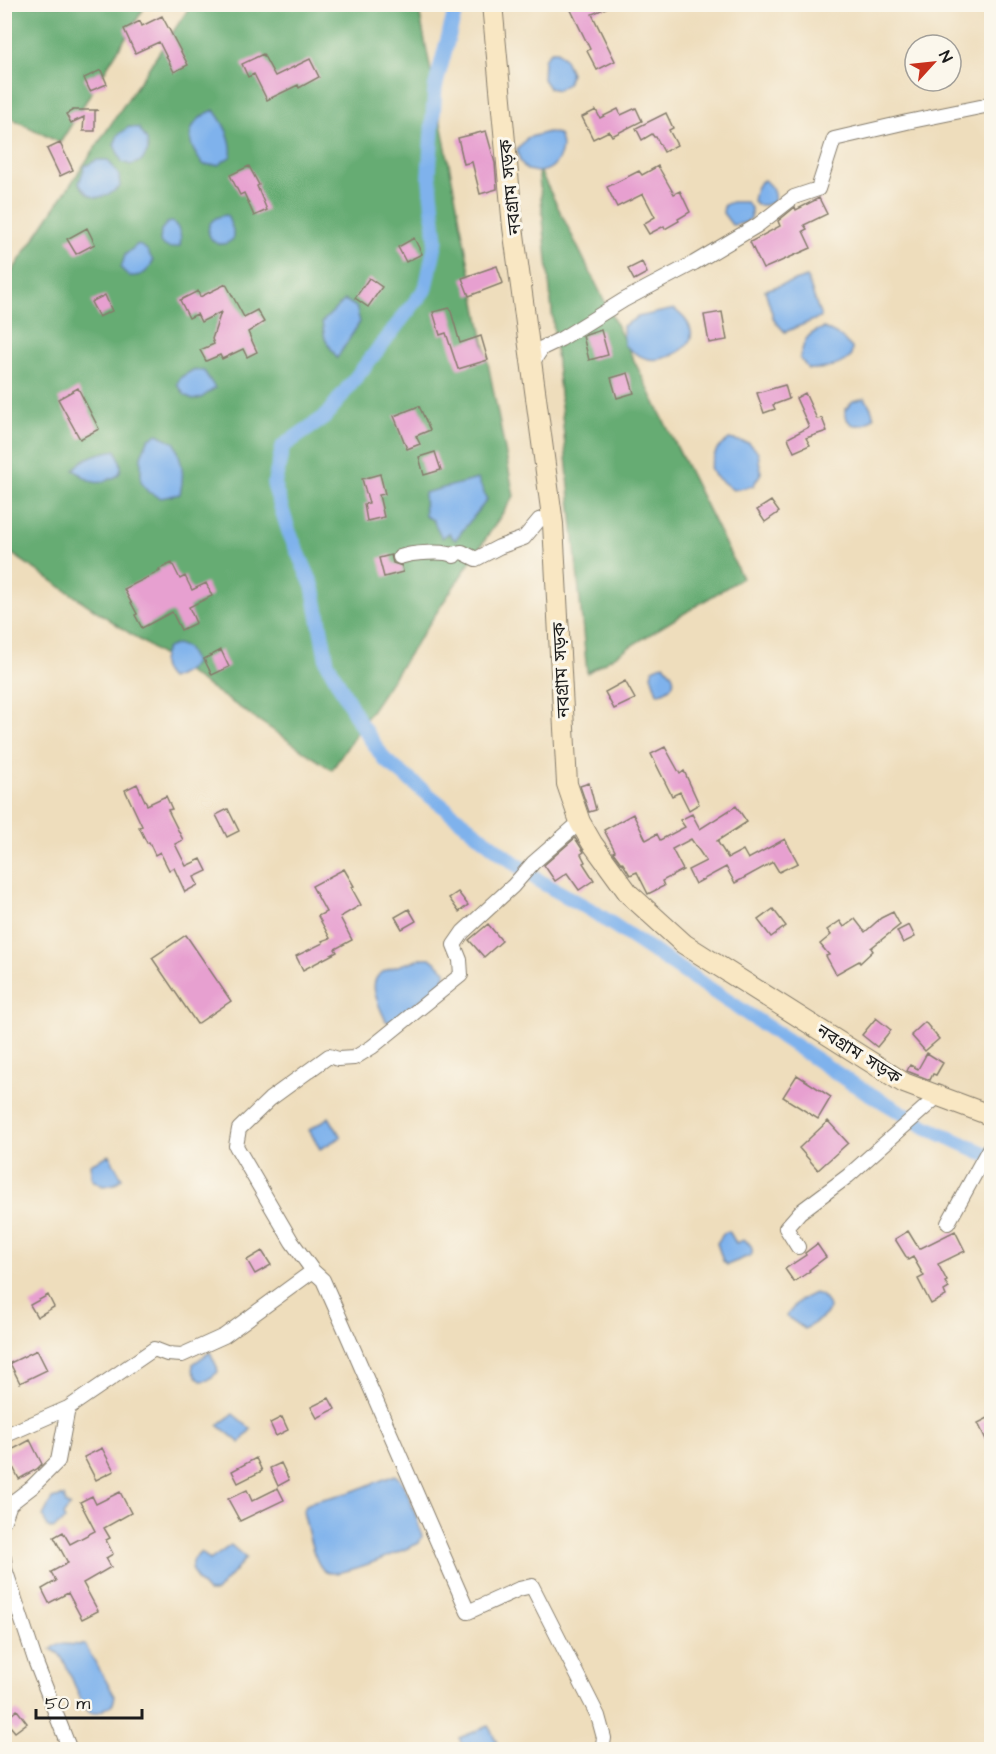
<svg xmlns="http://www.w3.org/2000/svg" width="996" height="1754" font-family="'Architects Daughter','Noto Sans Bengali',sans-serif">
<rect width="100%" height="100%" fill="#fbf7ec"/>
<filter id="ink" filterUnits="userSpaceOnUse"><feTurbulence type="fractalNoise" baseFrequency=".0167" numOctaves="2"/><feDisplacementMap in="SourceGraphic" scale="12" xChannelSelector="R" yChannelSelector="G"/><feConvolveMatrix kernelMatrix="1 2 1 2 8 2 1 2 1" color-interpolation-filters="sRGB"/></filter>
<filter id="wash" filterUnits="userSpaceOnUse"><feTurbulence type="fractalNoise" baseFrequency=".008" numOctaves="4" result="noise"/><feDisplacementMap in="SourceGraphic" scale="24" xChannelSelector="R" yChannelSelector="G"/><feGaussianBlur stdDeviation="1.35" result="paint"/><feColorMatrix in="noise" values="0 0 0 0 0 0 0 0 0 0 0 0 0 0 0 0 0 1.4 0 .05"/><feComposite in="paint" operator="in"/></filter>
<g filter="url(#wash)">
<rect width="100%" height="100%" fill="#eeddbc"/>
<path fill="#66ac73" stroke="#416448" stroke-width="1.5" d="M4 5H146L60 143 5 115Z
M191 5H418L514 496 332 770 5 549V282Z
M538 167 742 578 587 673Z"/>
<path fill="#7fb2ec" stroke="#4e6784" stroke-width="1.5" d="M551 51H557L564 58 571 73 567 84 558 90 549 88 543 79 544 59Z
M214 110C224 124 233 139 231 156L218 165H204C184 143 185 122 214 110Z
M129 127 139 128 147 140 148 151 142 161 131 165 122 162 114 145 118 135Z
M548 132 558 134C568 149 557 171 538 172 534 172 531 170 527 170L520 161 517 150 527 138Z
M97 160H108L119 175 120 187C102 200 91 203 79 183L85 166Z
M764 180C771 186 776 192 774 202L765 205H757L753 201C755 192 755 185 764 180Z
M732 202H746L751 208V218L745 223 732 225 723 213 724 205Z
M227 215 233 230V239C212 258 193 218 227 215Z
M172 222C180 227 182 236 180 246 171 249 167 249 160 242L161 230 167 223Z
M138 244 147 250 153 261C148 273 141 277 128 276L121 268 125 255Z
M807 277 821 317 785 332 774 320 765 290Z
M345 300 356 307 360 322 337 358 325 339 322 322Z
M674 309C681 315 689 321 691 331 695 349 663 362 649 359 639 357 631 351 624 345L623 326 638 317Z
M824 328 841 337 852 348 851 357C837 367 825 370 808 369L800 358C804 341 805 334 824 328Z
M193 370 204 371 215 388 201 398 193 400 184 394 177 384 181 377Z
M865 398 871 408 874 417C862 429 846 429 845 410L853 401Z
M158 434 175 443C182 463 185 473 180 494L161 498 148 492 141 482V456L149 438Z
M729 439 749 443 758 452 761 473 753 486 733 490 715 476 710 468 717 449Z
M116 450C122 464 126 475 108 480 105 482 99 483 94 482 88 481 80 473 74 470 83 456 100 453 116 450Z
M478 479 487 500 455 540 449 533 442 538 433 520 425 516 424 493Z
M177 644 187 648 195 663C188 671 180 676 170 679 160 669 160 660 167 648Z
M664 664C667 668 672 673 673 677 676 686 665 693 657 693L651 675 653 669Z
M423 958H430L446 971 443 983 391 1022 386 1021C361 970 377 973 423 958Z
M329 1117 341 1137 320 1149 309 1130Z
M109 1155 122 1178 115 1184 103 1186 92 1180 90 1164Z
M729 1231 736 1243 744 1240C751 1244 753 1247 752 1254L749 1256 727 1265 723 1261 717 1243 724 1233Z
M814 1293C820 1294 823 1296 826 1301 837 1314 814 1322 805 1329L786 1316 800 1300Z
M210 1352 217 1367 218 1372 208 1380 201 1381C195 1376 192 1371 193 1364Z
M233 1414 251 1429 240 1443 218 1425Z
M395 1475C408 1484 417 1521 422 1536L419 1543C404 1550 339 1579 326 1572 313 1565 307 1525 303 1512L306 1505 314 1501 348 1493Z
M64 1496 66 1504 70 1506 63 1515 65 1520 53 1529 47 1527 43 1516 52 1499Z
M231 1545 246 1558 216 1592H208L198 1581 191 1569 194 1559 201 1552 210 1560Z
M58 1644 85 1645 115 1696 113 1704C108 1707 97 1715 91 1713 81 1710 70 1666 59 1654 57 1652 54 1651 51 1649Z
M489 1726 497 1743 484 1749H464L459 1738Z"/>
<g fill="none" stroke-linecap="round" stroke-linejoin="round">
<path stroke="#7fb2ec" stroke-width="15" d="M457 4 435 88 429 173 436 240 426 288 325 417 283 446 274 485 289 532 313 587 327 662 361 725 385 760 501 853 541 882 591 910 850 1082 926 1127 992 1157"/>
</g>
<g id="blocks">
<path fill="#e7a0d0" d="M568 4H615L592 14 615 61 597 70 587 51 590 49Z
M162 16 188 65 174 72 159 42 135 53 124 29 140 21 142 26Z
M263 54 275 76 310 59 319 77 299 88 298 85 267 100 254 74 248 77 242 64Z
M101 70 107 84 90 91 84 78Z
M636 108 642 121 612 136 609 131 593 139 582 117 596 110 600 118 618 109 621 115Z
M73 110H98L95 111V131H83L84 117 71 123 66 114Z
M666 113 673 128 669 130 677 145 664 152 656 137H654L652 134 642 140 636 128Z
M486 131 495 163 497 189 480 194 472 162 464 164 458 138Z
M60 143 73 170 60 176 47 149Z
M249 166 259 185 257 186 267 210 254 216 244 193 240 195 230 175Z
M658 166 674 194 680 191 690 212 678 219 679 221 665 229 664 226 649 234 643 224 655 217 643 194 617 207 607 187 639 171 642 175Z
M819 198 827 214 804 225 807 229 803 231 811 248 763 269 750 242 780 226 778 221 795 207 796 210Z
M87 228 95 244 76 254 67 239Z
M414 238 422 254 406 262 398 247Z
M642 262 647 273 634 280 628 269Z
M497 266 503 283 469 296 462 278Z
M369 278 382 287 368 307 355 298Z
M226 284 244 317 257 310 264 322 248 332 257 352 247 357 243 349 222 359 220 355 206 361 200 350 214 344 212 339 221 312 201 322 197 314 189 318 180 300 198 291 200 297Z
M105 295 112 311 99 317 91 302Z
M450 308 460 343 481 336 488 360 458 369 446 333 440 335 433 312Z
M722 312 727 340 709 343 704 315Z
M601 330 608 355 589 360 583 336Z
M628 373 634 393 617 398 611 378Z
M785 385 789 399 773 405 775 409 764 413 757 393Z
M78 388 99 429 80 439 58 399Z
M805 393 817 419 822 418 827 431 806 438 810 445 794 452 788 438 809 427 796 398Z
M419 406 430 430 416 436 420 444 407 449 394 416Z
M435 452 441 470 424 475 419 457Z
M380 474 385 494 379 495 384 517 367 521 364 504 369 503 362 479Z
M771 501 779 512 765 522 757 510Z
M391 555 393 563 402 566 403 572 384 577 379 558Z
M172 563 180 579 185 576 192 590 206 583 212 596 189 607 196 623 181 630 172 612 142 628 135 615 137 614 124 589 160 571 159 569Z
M221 650 229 667 212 675 204 659Z
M625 681 635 699 614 709 605 692Z
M665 747 680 774 684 771 699 804 689 810 680 792 672 796 651 754Z
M589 783 596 810 589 812 580 786Z
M137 784 147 805 166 796 172 809 168 810 183 840 175 844 186 866 201 859 207 871 194 877 198 885 185 892 174 868 169 870 160 852 155 855 149 842 147 843 139 827 142 826 125 790Z
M736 806 747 822 717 841 728 858 743 850 748 859 785 839 798 863 779 872 773 862 735 883 726 867 695 884 688 870 706 861 691 839 672 849 683 870 662 881 664 886 648 894 637 872 630 875 622 862 621 863 613 852 615 851 604 830 633 814 646 840 657 834 660 840 685 827 680 820 692 814 700 829Z
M228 809 239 831 227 837 216 815Z
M575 838 584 852 581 854 585 862 583 863 594 880 579 890 567 873 555 881 544 865Z
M344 869 354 886 351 887 361 905 340 917 352 940 335 949 337 952 303 970 296 956 323 943 322 941 330 938 318 916 326 912 312 886Z
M458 892 468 905 459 912 449 898Z
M409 909 416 921 402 929 395 917Z
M773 909 786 926 771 937 758 920Z
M893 912 900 925 871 948 873 951 860 963 859 961 836 974 826 956 829 955 820 944 831 935 827 930 840 921 844 927 855 919 865 932 881 918Z
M488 924 502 941 484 957 469 940Z
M909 925 915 937 903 943 897 931Z
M186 935 231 1001 197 1024 152 958Z
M876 1018 891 1030 877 1047 862 1035Z
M925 1022 939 1039 925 1051 911 1035Z
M927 1053 943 1063 936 1075 933 1074 930 1080 907 1071 910 1065 918 1069Z
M797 1075 831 1097 818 1119 783 1097Z
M828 1121 848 1143 818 1170 799 1148Z
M908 1231 919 1249 955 1231 965 1251 938 1264 947 1281 945 1282 949 1288 944 1291 946 1296 931 1304 918 1279 924 1276 913 1257 908 1260 895 1239Z
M817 1244 826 1257 809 1270 810 1271 794 1282 785 1269 806 1255 805 1253Z
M262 1251 271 1265 255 1274 247 1260Z
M48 1295 54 1307 37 1317 30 1305Z
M37 1350 47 1370 20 1383 10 1363Z
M329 1398 335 1409 317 1418 311 1407Z
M992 1416V1452L978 1423Z
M282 1417 288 1430 276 1436 270 1423Z
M30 1440 42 1464 37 1469 19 1479 6 1453Z
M102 1448 114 1471 96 1480 84 1457Z
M256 1458 262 1471 238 1483 232 1471Z
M281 1463 289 1480 278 1486 270 1468Z
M278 1488 284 1500 240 1521 228 1499 247 1490 252 1501Z
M120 1492 131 1513 104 1528 110 1538 106 1540 113 1554 106 1558 111 1567 83 1583 98 1611 82 1619 68 1593 49 1603 42 1589 56 1581 51 1572 68 1563 54 1537 63 1532 70 1544 95 1531 80 1502 92 1496 96 1504Z
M17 1710 27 1723 15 1732 5 1720Z"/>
</g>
</g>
<g filter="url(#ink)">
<use href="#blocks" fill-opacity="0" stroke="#857c6c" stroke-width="1.5"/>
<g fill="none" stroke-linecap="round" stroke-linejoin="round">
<g stroke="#857c6c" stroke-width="16">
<path id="minor" d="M532 363 542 348 561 339 624 300 694 263 758 225 794 197 818 189 834 139 907 122 985 106 992 101
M400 557C411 553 445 550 454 556L456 553 462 552 476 559 499 547 524 538 539 520 552 516
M948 1223 992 1143
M798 1247 786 1228 800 1212 848 1176 938 1096
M313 1271 323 1280 343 1325 468 1612 519 1589 532 1586 598 1716 604 1738 602 1750
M4 1436 68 1408 154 1349 167 1354 182 1355 224 1336 313 1271 292 1242 236 1146 239 1129 270 1099 329 1056 338 1059 354 1058 372 1047 461 975 460 960 454 945 463 932 513 886 533 863 580 822
M4 1520 10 1504 32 1487 58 1461 68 1408
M4 1558 5 1569 36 1663 70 1750"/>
</g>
<g stroke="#857c6c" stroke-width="22">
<path id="secondary" d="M492 4 513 227 553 524 567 784 580 822 592 843 629 894 684 944 904 1083 992 1116"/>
</g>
<use href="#minor" stroke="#fff" stroke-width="14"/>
<use href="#secondary" stroke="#f9e7c3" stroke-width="20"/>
</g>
</g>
<g text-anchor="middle" stroke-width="6" stroke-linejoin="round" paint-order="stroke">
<g font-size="18" fill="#1c1c1c" stroke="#fbf7ec">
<text transform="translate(510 187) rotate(-96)" y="6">নবগ্রাম সড়ক</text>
<text transform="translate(561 670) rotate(-93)" y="6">নবগ্রাম সড়ক</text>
<text transform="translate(859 1054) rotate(32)" y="6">নবগ্রাম সড়ক</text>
</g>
</g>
<rect width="996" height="1754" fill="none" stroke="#fbf7ec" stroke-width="24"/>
<g transform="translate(933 63) rotate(63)"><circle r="28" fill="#fbf7ec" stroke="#a29f99" stroke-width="1.5"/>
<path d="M0-4.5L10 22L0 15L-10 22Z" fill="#c8321e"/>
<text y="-9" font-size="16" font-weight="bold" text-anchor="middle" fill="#1c1c1c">N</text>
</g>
<path d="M36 1709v9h106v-9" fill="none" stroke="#1c1c1c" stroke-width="3"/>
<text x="45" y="1709" font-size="18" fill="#1c1c1c" stroke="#fbf7ec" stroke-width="4.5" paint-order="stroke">50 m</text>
</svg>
